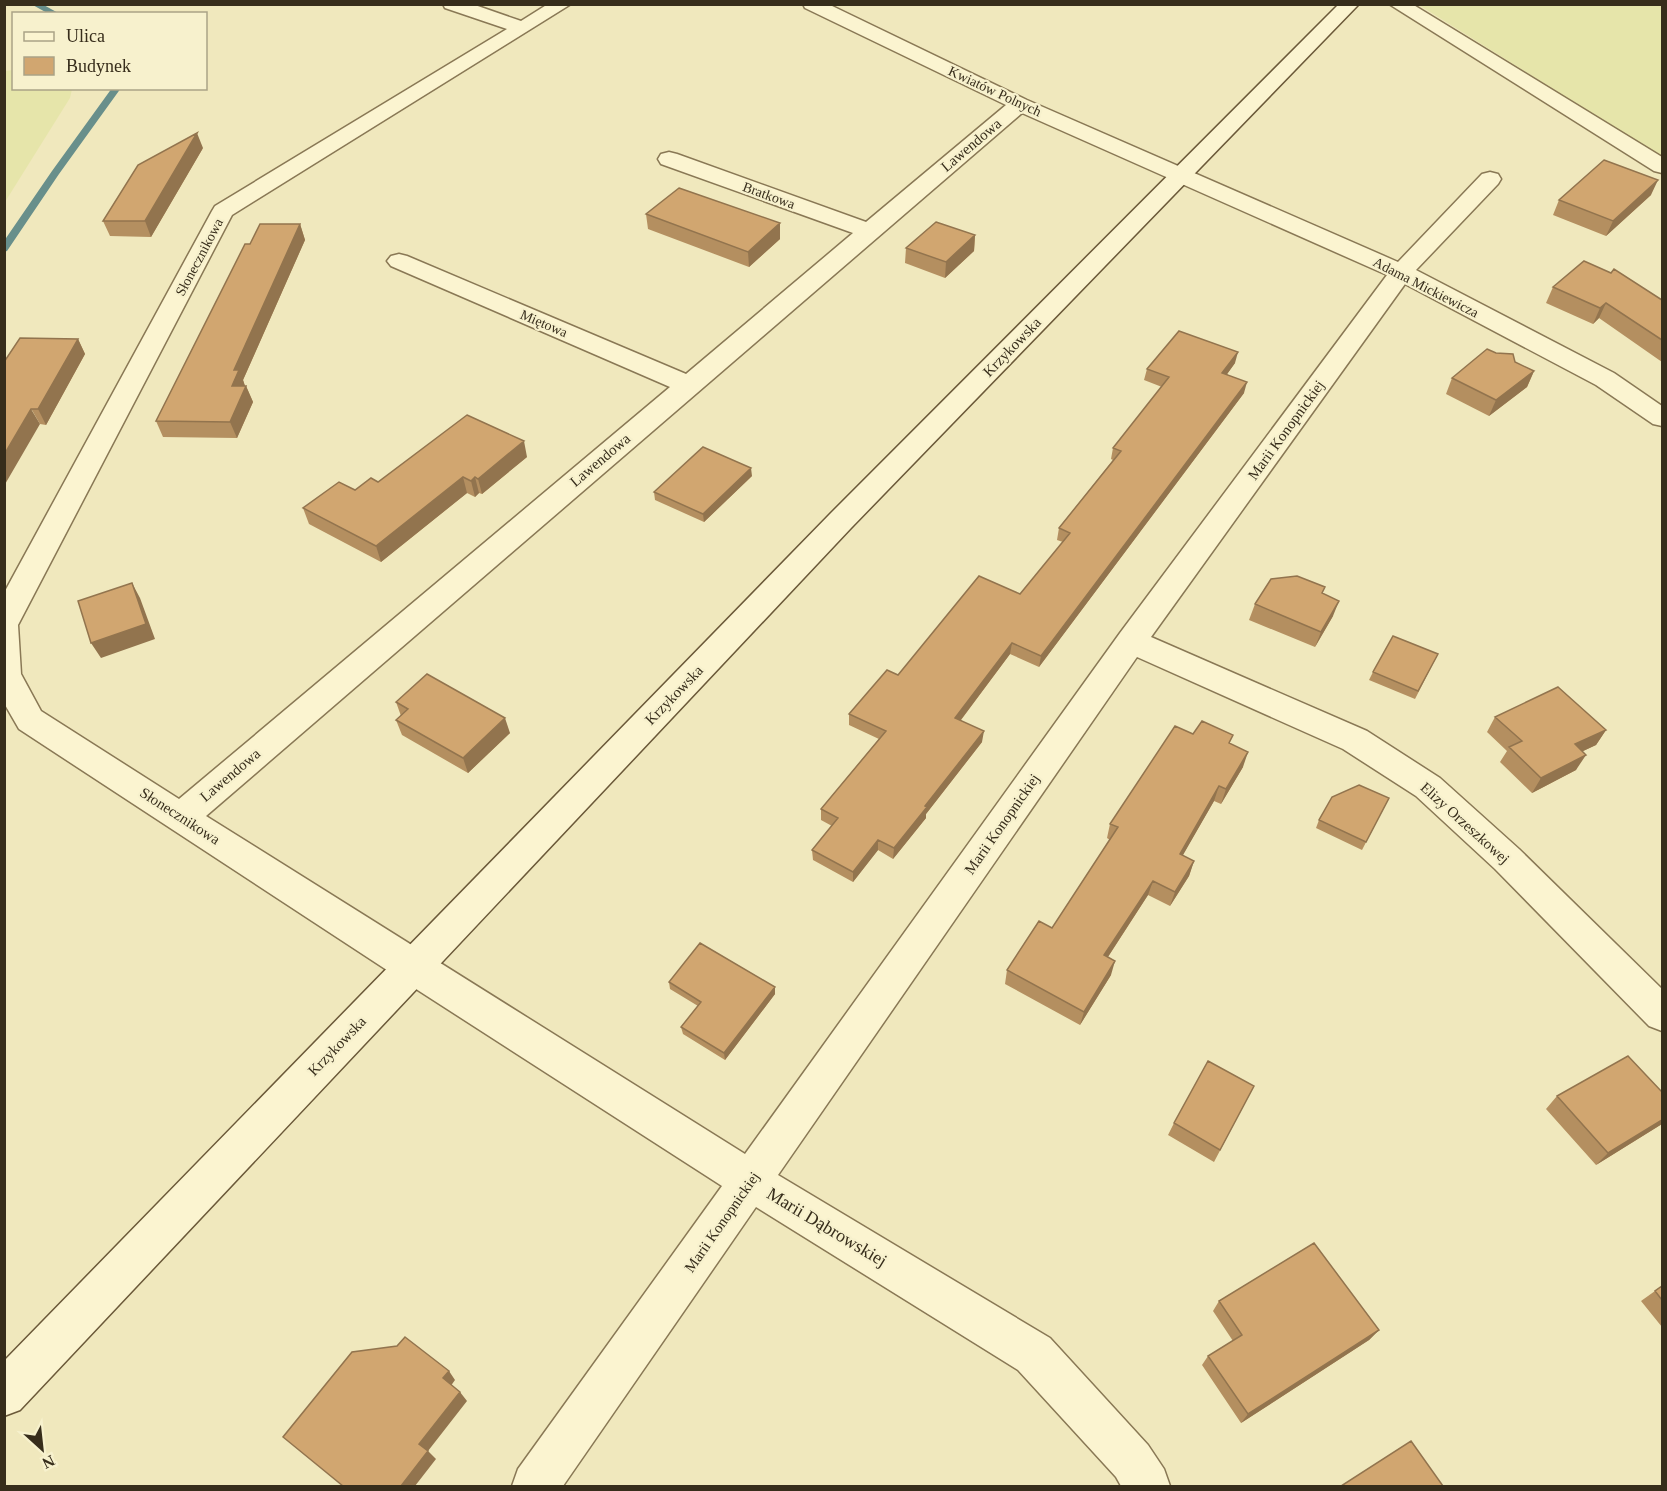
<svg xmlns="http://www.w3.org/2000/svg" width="1667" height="1491" font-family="Georgia,serif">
<rect width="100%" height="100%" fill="#f0e8bd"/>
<path fill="#e6e5aa" d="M1419 5H1662V157L1606 122Z
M13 70 14 88 72 89 70 98 5 202V71Z"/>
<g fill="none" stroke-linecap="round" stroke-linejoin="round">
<path fill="#688f8b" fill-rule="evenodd" d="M31 4H42L60 14H49Z
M112 88H121L59 174 7 251 4 252V241L52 171Z"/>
<g stroke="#897855" stroke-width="3">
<path id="street" d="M443 4H472L521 21 548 4H571L232 215 18 625 21 674 41 711 179 799 670 387 391 266 387 261 391 256 399 254 407 256 686 374 853 233 661 164 658 159 661 154 669 152 677 154 866 222 1006 105 805 8 803 4H828L1027 100 1398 262 1482 174 1490 172 1498 174 1501 179 1498 184 1416 270 1614 373 1662 406V426L1653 424 1596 385 1405 284 1151 637 1367 731 1440 778 1519 849 1662 989V1031L1649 1026 1495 869 1416 796 1343 749 1137 657 778 1175 1050 1338 1148 1445 1164 1469 1170 1486H1121L1116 1477 1018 1370 756 1207 563 1486H512L518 1469 722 1186 399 978 19 729 4 703V593L212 211 215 206 507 29 445 8ZM1022 113 1387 275 1120 633 745 1154 206 816Z
M1389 4H1412L1662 157V173L1654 171Z"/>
</g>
<g stroke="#6b5939" stroke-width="3">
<path id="secondary" d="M1339 4H1359L851 528 20 1410 4 1416V1361L830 514Z"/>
</g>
<use href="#street" fill="#fbf4d0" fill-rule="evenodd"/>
<use href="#secondary" fill="#fbf4d0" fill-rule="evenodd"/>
</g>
<path fill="#b48f60" d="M203 148 151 237 110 236 103 221Z
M1651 195 1606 236 1553 215 1559 200Z
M646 214 780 239 749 267 648 229Z
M300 224 305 240 243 380 245 386H246L253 402 237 438 163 437 156 421 250 244Z
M975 235 974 251 945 278 905 263 906 248Z
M1553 287 1662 300V362L1599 318 1593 324 1546 303Z
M78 339 85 354 46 425 40 424 4 362Z
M1515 362 1534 371 1527 387 1489 416 1446 394 1452 378Z
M1235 363 1227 374 1244 393 1039 667 1010 654 961 720 982 742 926 814V818L893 859 878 850 853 882 813 860 812 850 832 826 821 820V809L879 739 849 725V714L898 675 1020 594 1063 542 1057 540 1059 528 1113 460 1111 459 1113 448 1162 387 1144 380 1147 369Z
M527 457 482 494 479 493 475 497 467 493 381 562 309 524 303 508 378 482Z
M752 476 704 522 655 500 654 492Z
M1322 594 1333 616 1315 647 1249 620 1255 604Z
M1438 654 1415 699 1369 680 1373 672Z
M396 702 510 733 468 773 402 735 396 720 401 716Z
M1495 717 1606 730 1596 745 1583 751 1576 770 1532 793 1500 762 1507 751 1487 732Z
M1193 734 1230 743 1243 767 1221 804 1214 801 1182 856 1194 861 1189 876 1170 906 1148 895 1108 957 1111 975 1080 1025 1005 984 1007 970 1052 928 1110 840 1107 838 1110 824Z
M1389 798 1362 850 1316 828 1319 820Z
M669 982 775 987V994L725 1060 683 1034 681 1027 698 1006 670 989Z
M1254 1086 1214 1162 1168 1135 1174 1123Z
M1662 1092V1124L1596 1165 1546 1109 1557 1096Z
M1662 1286V1327L1641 1301Z
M1219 1301 1379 1330 1369 1340 1241 1423 1202 1365 1208 1356 1233 1341 1213 1311Z"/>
<path fill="#92744e" d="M197 133 203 148 151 237 145 221Z
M1658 180 1651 195 1606 236 1613 221Z
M780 223V239L749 267 748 252Z
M300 224 305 240 243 380 245 386H232L234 370Z
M975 235 974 251 945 278 946 262Z
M1606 303 1599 318 1593 324 1600 308Z
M78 339 85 354 46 425 38 409Z
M1238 352 1235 363 1220 384 1222 373Z
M1534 371 1527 387 1489 416 1496 400Z
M1247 382 1244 393 1039 667 1041 656Z
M246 386 253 402 237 438 230 422Z
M31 409 40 424 4 486V455Z
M524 441 527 457 482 494 478 479Z
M751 468 752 476 704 522 703 514Z
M463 477 467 493 381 562 376 546Z
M475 477 479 493 475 497 471 481Z
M132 583 140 598 155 639 101 658 91 643Z
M1339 601 1333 616 1315 647 1321 632Z
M1012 643 1010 654 954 729 955 718Z
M505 718 510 733 468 773 463 758Z
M1606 730 1596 745 1566 759 1575 744Z
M984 731 982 742 926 814V818L893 859 894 848 925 806Z
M1248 752 1243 767 1221 804 1226 789Z
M1586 755 1576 770 1532 793 1541 778Z
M1219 786 1214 801 1175 869 1180 854Z
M878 840V850L853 882V872Z
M1194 861 1189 876 1170 906 1175 892Z
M1153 881 1148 895 1100 969 1104 955Z
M1115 961 1111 975 1080 1025 1084 1012Z
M775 987V994L725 1060 724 1053Z
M1662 1120V1124L1596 1165 1608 1153Z
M1379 1330 1369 1340 1241 1423 1248 1414Z
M449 1371 455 1380 450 1387 443 1378Z
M460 1392 467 1401 428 1451 436 1459 415 1486H401L419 1444Z"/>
<path fill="#d1a670" stroke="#92744e" stroke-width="1.5" d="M197 133 145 221H103L138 165Z
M1604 160 1658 180 1613 221 1559 200Z
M679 188 780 223 748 252 646 214Z
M936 222 975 235 946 262 906 248Z
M260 224H300L234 370H239L232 386H246L230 422 156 421 245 244H250Z
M1584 261 1611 273 1614 269 1662 300V340L1606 303 1600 308 1553 287Z
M1179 331 1238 352 1222 373 1247 382 1041 656 1012 643 955 718 984 731 925 806 927 807 894 848 878 840 853 872 812 850 838 818 821 809 886 731 849 714 887 670 898 675 979 576 1020 594 1070 533 1059 528 1121 451 1113 448 1169 377 1147 369Z
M20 338 78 339 38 409H31L4 455V362Z
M1487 349 1496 353 1513 354 1515 362 1534 371 1496 400 1452 378Z
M467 415 524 441 478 479 475 477 471 481 463 477 376 546 303 508 339 482 355 490 371 478 378 482Z
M703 447 751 468 703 514 654 492Z
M1297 576 1325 587 1322 593 1339 601 1321 632 1255 604 1271 579Z
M132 583 146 624 91 643 78 601Z
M1393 636 1438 654 1418 691 1373 672Z
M427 674 505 718 463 758 396 720 408 709 396 702Z
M1558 687 1606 730 1575 744 1586 755 1541 778 1509 747 1522 741 1495 717Z
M1202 721 1233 735 1229 743 1248 752 1226 789 1219 786 1180 854 1194 861 1175 892 1153 881 1104 955 1115 961 1084 1012 1007 970 1039 921 1052 928 1118 827 1110 824 1175 726 1193 734Z
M1359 785 1389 798 1366 842 1319 820 1332 797Z
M700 943 775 987 724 1053 681 1027 701 1002 669 982Z
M1628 1056 1662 1092V1120L1608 1153 1557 1096Z
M1208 1061 1254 1086 1220 1150 1174 1123Z
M1314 1243 1379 1330 1248 1414 1208 1356 1242 1335 1219 1301Z
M1662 1286V1300L1655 1291Z
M405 1337 449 1371 443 1378 460 1392 419 1444 428 1451 401 1486H343L283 1437 352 1352 397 1346Z
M1411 1441 1443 1486H1341Z"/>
<g text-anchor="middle" stroke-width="4.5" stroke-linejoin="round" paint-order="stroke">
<g font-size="14" fill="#372d1b" stroke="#f7f1cd">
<text transform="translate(995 91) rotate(25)" y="5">Kwiatów Polnych</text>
<text transform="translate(769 195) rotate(20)" y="5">Bratkowa</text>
<text transform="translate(199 257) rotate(-62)" y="5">Słonecznikowa</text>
<text transform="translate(1426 287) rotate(27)" y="5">Adama Mickiewicza</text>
<text transform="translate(544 323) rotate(23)" y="5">Miętowa</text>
</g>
<g font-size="15" fill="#372d1b" stroke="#f7f1cd">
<text transform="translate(971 145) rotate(-40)" y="5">Lawendowa</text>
<text transform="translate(1012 347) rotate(-46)" y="5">Krzykowska</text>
<text transform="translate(1286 430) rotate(-54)" y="5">Marii Konopnickiej</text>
<text transform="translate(600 460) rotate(-40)" y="5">Lawendowa</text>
<text transform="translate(674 695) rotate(-46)" y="5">Krzykowska</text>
<text transform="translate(230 775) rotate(-40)" y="5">Lawendowa</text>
<text transform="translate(180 816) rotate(33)" y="5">Słonecznikowa</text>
<text transform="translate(1465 823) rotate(42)" y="5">Elizy Orzeszkowej</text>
<text transform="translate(1002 824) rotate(-55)" y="5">Marii Konopnickiej</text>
<text transform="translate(337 1046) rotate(-46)" y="5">Krzykowska</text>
<text transform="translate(722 1222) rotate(-55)" y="5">Marii Konopnickiej</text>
</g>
<g font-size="18" fill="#372d1b" stroke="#f7f1cd">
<text transform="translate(827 1227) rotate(31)" y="6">Marii Dąbrowskiej</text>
</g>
</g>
<rect width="1667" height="1491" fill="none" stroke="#372d1b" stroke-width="12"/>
<rect x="12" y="12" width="195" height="78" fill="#f7f1cd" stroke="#aaa386" stroke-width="1.5"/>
<rect x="24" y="32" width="30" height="9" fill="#fbf4d0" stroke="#aaa386" stroke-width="1.5"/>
<text x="66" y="42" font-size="18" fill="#372d1b">Ulica</text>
<rect x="24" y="57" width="30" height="18" fill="#d1a670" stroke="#aaa386" stroke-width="1.5"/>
<text x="66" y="72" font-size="18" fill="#372d1b">Budynek</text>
<g transform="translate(42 1449) rotate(153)" stroke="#f7f1cd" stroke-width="4.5" paint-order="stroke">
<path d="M0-4.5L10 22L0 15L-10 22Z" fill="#372d1b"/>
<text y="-9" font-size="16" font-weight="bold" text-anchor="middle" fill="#372d1b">N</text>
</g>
</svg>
